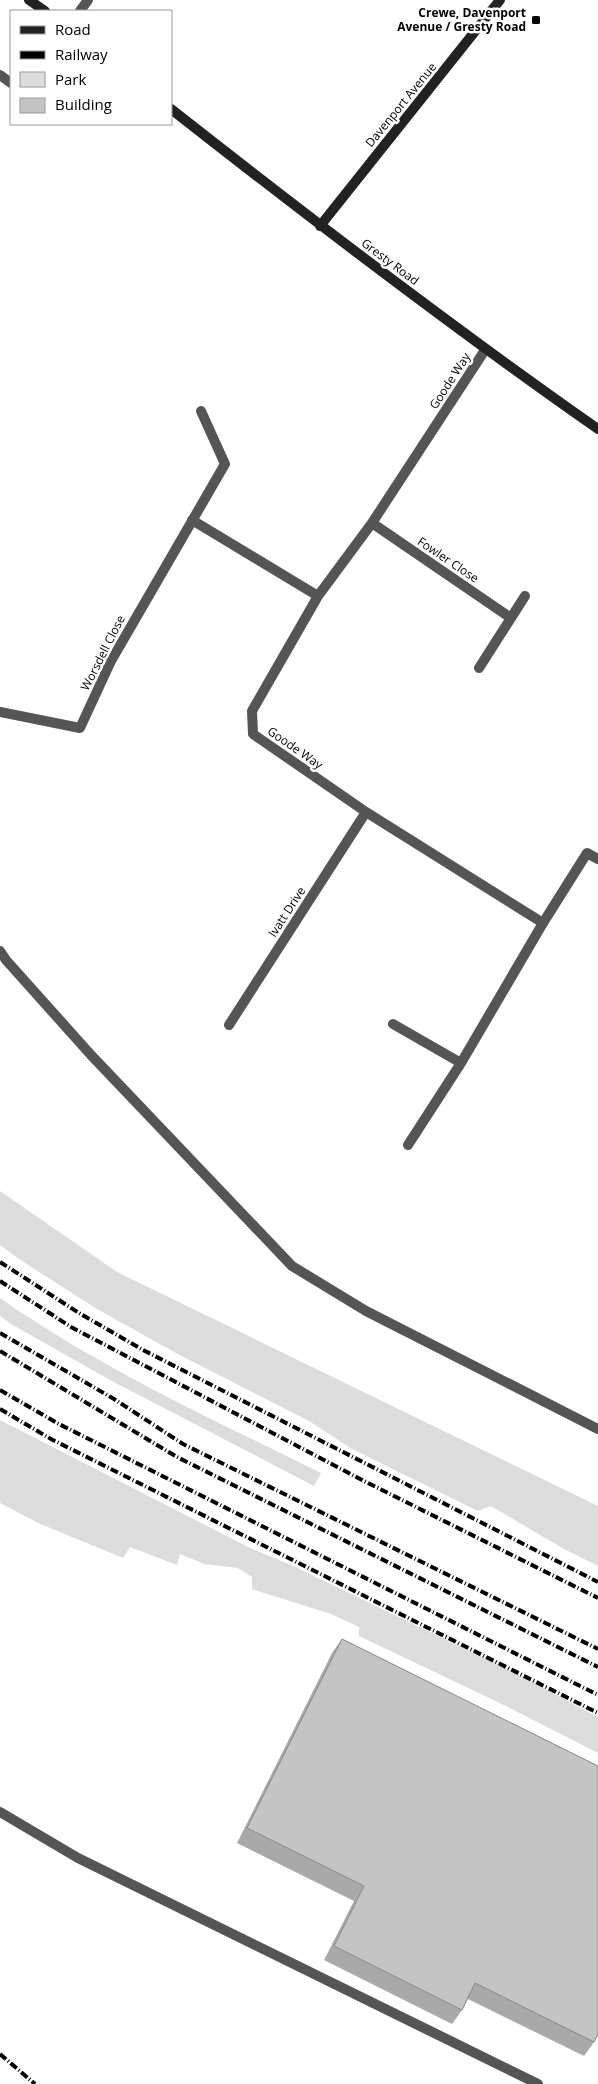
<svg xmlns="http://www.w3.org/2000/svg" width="598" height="2084" font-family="'Open Sans',sans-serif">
<rect width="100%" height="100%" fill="#fff"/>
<path fill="#dcdcdc" d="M0 1191 117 1272 598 1506V1566L562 1548 491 1506 478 1511 352 1449 309 1421 174 1352 97 1309 19 1259 0 1245Z
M0 1298C100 1368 212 1419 321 1473L314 1486 110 1380 11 1324 0 1316Z
M0 1420 250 1548 291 1565 515 1673 598 1717V1753L506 1706 359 1636V1627L331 1614 252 1589V1577L238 1568 204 1564 180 1554 177 1565 130 1547 123 1558 38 1523 0 1503Z"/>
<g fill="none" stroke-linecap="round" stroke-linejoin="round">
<path stroke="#555" stroke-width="10" d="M0 75 11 83
M543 923 587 853 598 859
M0 951 6 960 91 1055 292 1266 366 1311 598 1429
M0 1812 78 1858 538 2084"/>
<path stroke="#555" stroke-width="10" d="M80 11 88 0
M192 520 318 596
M372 523 511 618
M479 668 525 596
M0 712 80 728 111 661 225 464 201 411
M393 1024 461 1063
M229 1025 366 812
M408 1145 461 1063 543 923 366 812 253 734 252 711 318 596 372 523 485 350"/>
<path stroke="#222" stroke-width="10" d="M29 0 45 11
M171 109C311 219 452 327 598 429
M320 226 500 0"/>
<path stroke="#000" stroke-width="4" stroke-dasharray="8 2.5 1 2.5" stroke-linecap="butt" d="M0 1262 79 1313 145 1351 598 1582
M0 1281 71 1327 362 1480 598 1598
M0 1333 114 1399 183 1444 598 1649
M0 1351 177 1457 598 1667
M0 1390 57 1423 598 1695
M0 1409 51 1439 598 1713
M0 2054 35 2084"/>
</g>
<path fill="#a9a9a9" d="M342 1639 594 2042 584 2056 468 1999 462 2010 452 2024 324 1960 354 1901 237 1843 332 1653Z"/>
<path fill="#c4c4c4" stroke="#898989" d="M342 1639 598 1766V2035L594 2042 475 1983 462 2010 334 1946 364 1886 247 1828Z"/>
<rect fill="#000" stroke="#fff" stroke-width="2" x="531" y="15" width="10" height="10" rx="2.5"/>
<g text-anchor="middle" stroke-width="5" stroke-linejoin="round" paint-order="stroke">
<g font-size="12" font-weight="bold" fill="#000" stroke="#fff" text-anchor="end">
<text x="526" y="17">Crewe, Davenport<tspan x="526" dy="14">Avenue / Gresty Road</tspan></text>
</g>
<g font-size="12" fill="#000" stroke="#fff">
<text transform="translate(401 105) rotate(-51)" y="4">Davenport Avenue</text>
<text transform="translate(390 262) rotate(37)" y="4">Gresty Road</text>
<text transform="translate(450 381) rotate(-57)" y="4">Goode Way</text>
<text transform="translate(448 560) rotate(34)" y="4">Fowler Close</text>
<text transform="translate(103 653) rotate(-63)" y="4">Worsdell Close</text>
<text transform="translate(295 748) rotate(35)" y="4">Goode Way</text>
<text transform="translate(287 912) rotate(-57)" y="4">Ivatt Drive</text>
</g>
</g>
<rect x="10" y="10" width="162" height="115" fill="#ffffff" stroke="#999999"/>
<rect x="20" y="26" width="25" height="8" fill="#222222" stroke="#999999"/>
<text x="55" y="35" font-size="15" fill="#000000">Road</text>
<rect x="20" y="51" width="25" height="8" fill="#000000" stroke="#999999"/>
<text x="55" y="60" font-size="15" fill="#000000">Railway</text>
<rect x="20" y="72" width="25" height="15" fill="#dcdcdc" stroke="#999999"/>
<text x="55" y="85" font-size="15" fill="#000000">Park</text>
<rect x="20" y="98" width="25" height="15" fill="#c4c4c4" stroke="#999999"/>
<text x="55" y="110" font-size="15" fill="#000000">Building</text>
</svg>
